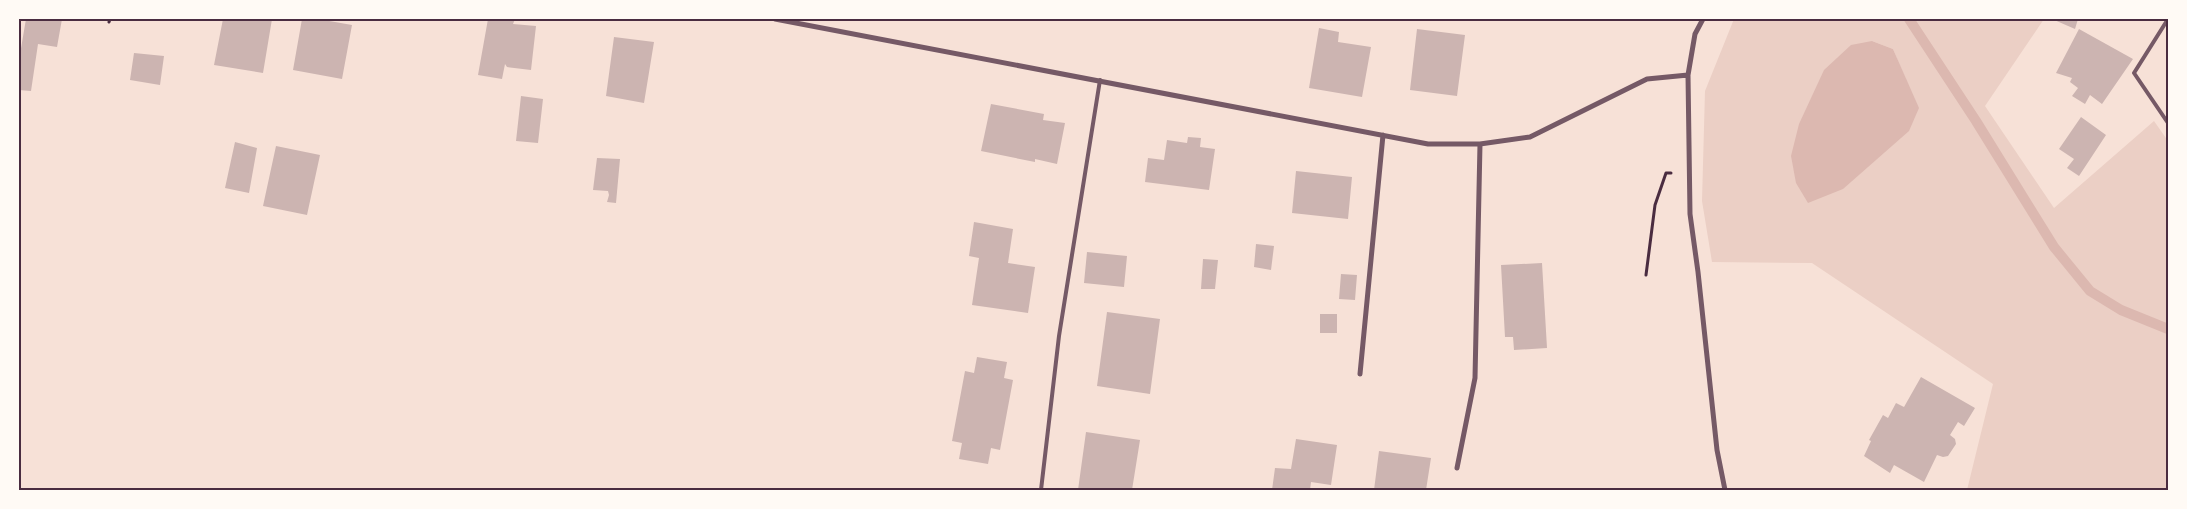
<svg xmlns="http://www.w3.org/2000/svg" width="2187" height="509" font-family="'Asap Condensed',sans-serif">
<rect width="100%" height="100%" fill="#f7e1d7"/>
<path fill="#ebcfc5" fill-rule="evenodd" d="M1734 19H2044L1985 106 2054 208 2154 121 2168 141V490H1967L1993 384 1812 263 1712 262 1702 201 1705 91ZM1872 41 1893 49 1906 80Z"/>
<path fill="#dcb8b0" d="M1872 41 1893 49 1919 108 1909 131 1843 189 1808 203 1796 183 1791 156 1799 124 1824 70 1851 45Z"/>
<g fill="none" stroke-linecap="round" stroke-linejoin="round">
<path stroke="#dcb8b0" stroke-width="10" d="M1909 19 1976 121 2054 247 2090 291 2121 310 2168 329"/>
</g>
<path fill="#ccb4b1" d="M26 19H62L57 47 38 44 31 91 19 90V60Z
M223 19H272L263 73 214 65Z
M302 19H318L352 25 342 79 293 70Z
M488 19H515L513 24 536 26 531 70 507 67 505 64 502 79 478 75Z
M2052 19H2078L2075 29Z
M1319 28 1339 32 1338 42 1371 47 1362 97 1309 88Z
M1417 29 1465 35 1457 96 1410 90Z
M2079 29 2133 59 2102 104 2090 95 2085 104 2072 96 2078 88 2070 82 2072 78 2056 73Z
M614 37 654 42 644 103 606 96Z
M134 53 164 56 160 85 130 80Z
M521 96 543 99 538 143 516 141Z
M991 104 1044 114 1043 120 1065 123 1057 164 1035 159V162L981 151Z
M2081 117 2106 135 2079 176 2067 168 2074 159 2059 149Z
M1188 137 1201 138 1200 147 1215 149 1209 190 1145 182 1148 158 1164 160 1167 140 1187 143Z
M235 142 257 148 249 193 225 188Z
M276 146 320 155 307 215 263 206Z
M597 158 620 159 616 203 607 202 609 195 608 191 593 190Z
M1296 171 1352 177 1348 219 1292 213Z
M974 222 1013 229 1008 263 1035 267 1028 313 972 305 979 258 969 256Z
M1256 244 1274 246 1271 270 1254 267Z
M1087 252 1127 256 1124 287 1084 283Z
M1203 259 1218 260 1215 289H1201Z
M1542 263 1547 348 1514 350 1513 337H1505L1501 265Z
M1341 274 1357 275 1355 300 1339 299Z
M1107 312 1160 319 1150 394 1097 386Z
M1320 314H1337V333H1320Z
M977 357 1007 362 1004 378 1013 380 1000 450 991 448 988 464 959 459 962 443 952 441 965 371 974 373Z
M1921 377 1975 408 1964 426 1958 422 1950 435 1955 439 1956 444 1948 456 1943 457 1937 455 1924 482 1894 465 1890 473 1864 456 1871 441 1869 440 1883 415 1888 418 1896 403 1904 407Z
M1086 432 1140 440 1132 490H1078Z
M1296 439 1337 445 1331 485 1311 482 1310 490H1272L1275 468 1291 469Z
M1379 451 1431 458 1426 490H1374Z"/>
<g fill="none" stroke-linecap="round" stroke-linejoin="round">
<path stroke="#4a2c40" stroke-width="3" d="M109 22 110 19
M1646 275 1655 205 1666 173H1671"/>
<path stroke="#755966" stroke-width="4" d="M2168 19 2134 73 2168 123
M1041 490 1059 336 1100 80"/>
<path stroke="#755966" stroke-width="5" d="M775 19 1428 144H1480L1530 137 1647 79 1688 75
M1703 19 1695 34 1688 75 1690 214 1698 272 1717 450 1725 490
M1360 374 1383 135
M1457 468 1475 378 1480 144"/>
</g>
<rect width="2187" height="509" fill="none" stroke="#fffaf5" stroke-width="40"/>
<rect x="20" y="20" width="2147" height="469" fill="none" stroke="#4a2c40" stroke-width="2"/>
</svg>
